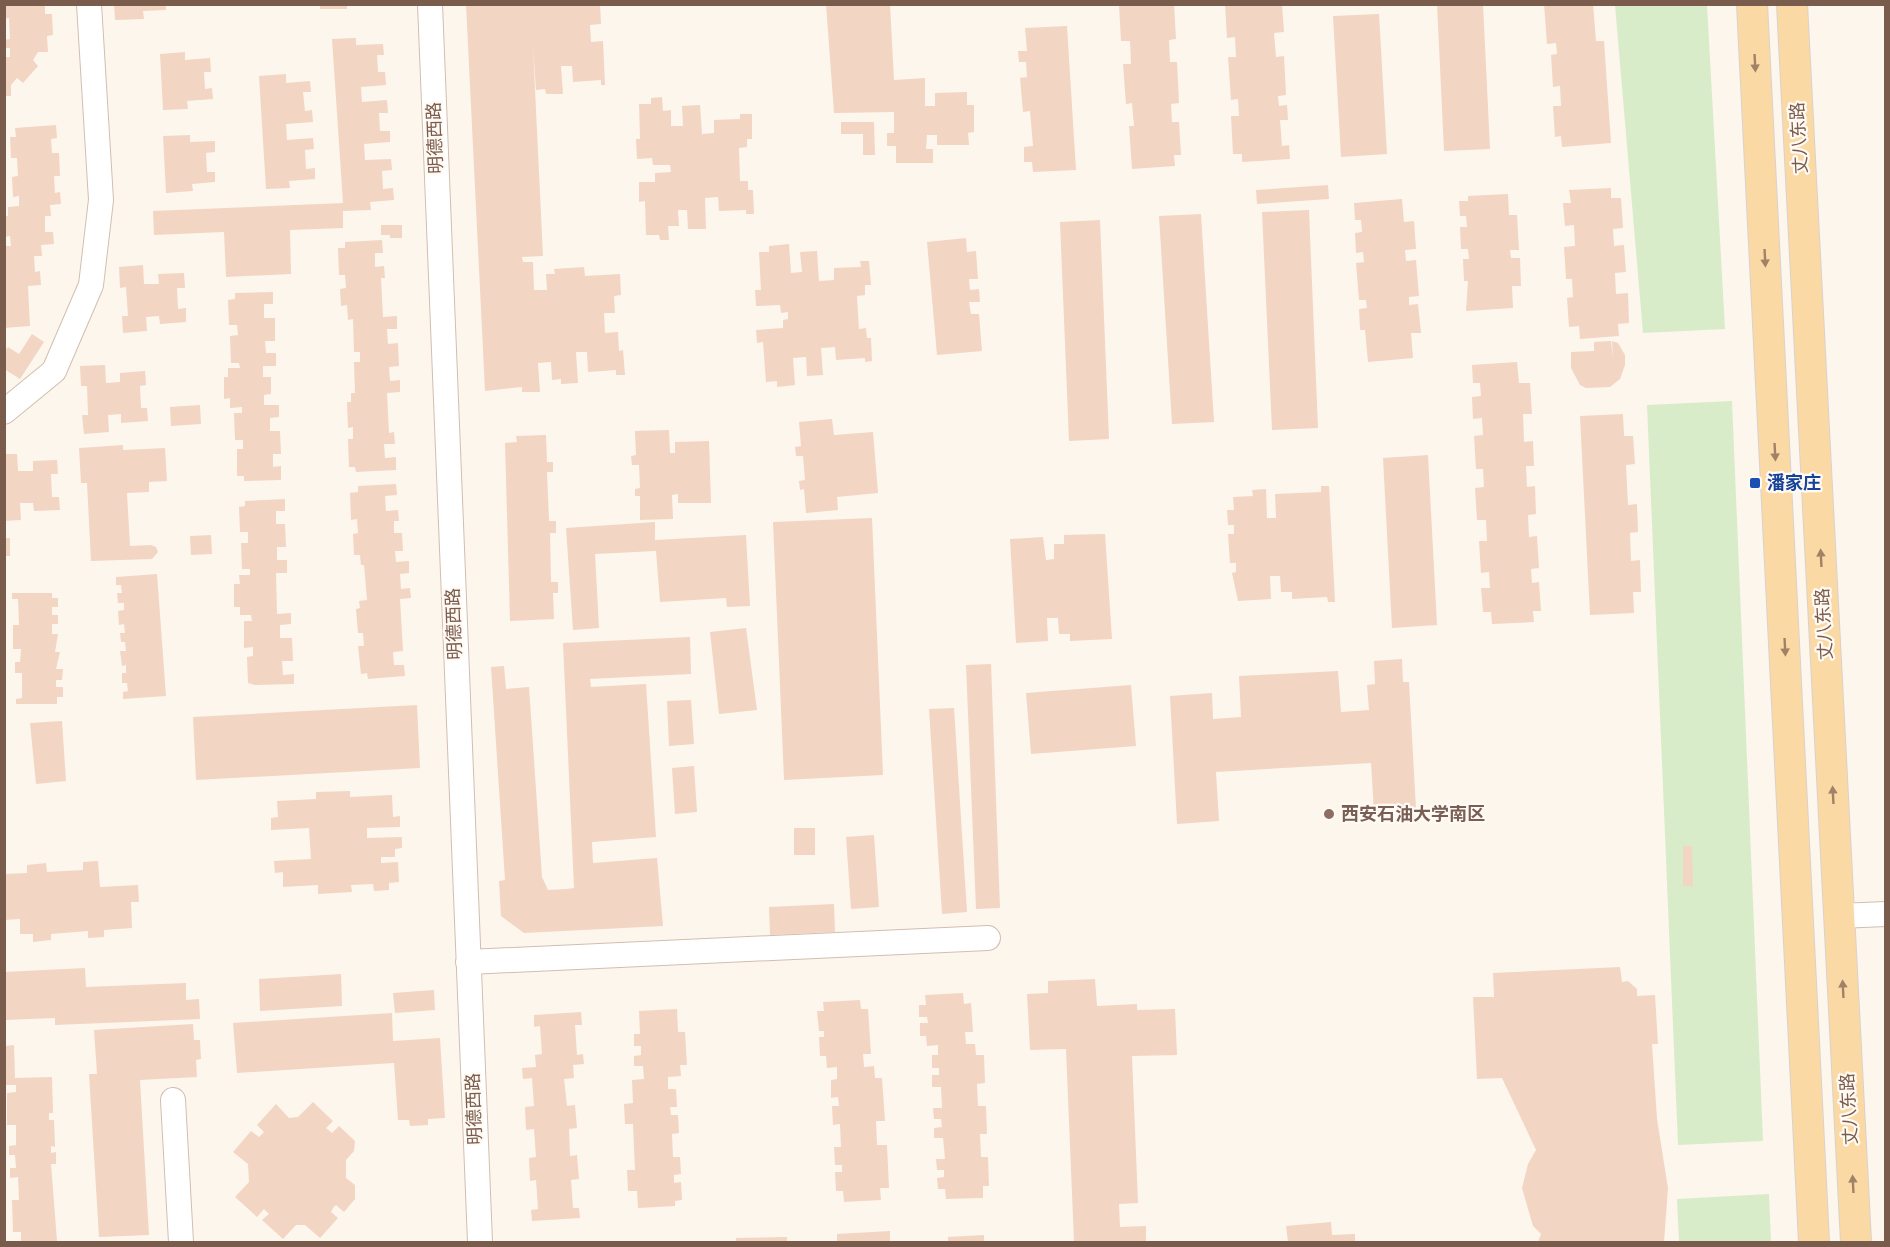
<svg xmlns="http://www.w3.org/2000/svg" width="1890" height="1247" font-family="Karla,'Noto Sans SC',sans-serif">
<rect width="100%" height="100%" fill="#fdf6ec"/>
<path fill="#d8ecc9" d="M1615 5H1707L1725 329 1643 333Z
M1732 401 1763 1141 1678 1145 1647 405Z
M1769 1194 1771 1242H1679L1677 1199Z"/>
<path fill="#f3d5c3" d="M4 4H45V14H52L53 35 47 36 48 52H38L33 60 38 66 23 83 17 78 11 85V96H4V57H10V48H4V40L10 39 9 18 4 19Z
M114 4H166V10L143 11 144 19 115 20Z
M320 4H347V9H320Z
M466 4H600L601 24 590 25 591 42 603 41 605 85H601V80L573 82 572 66H561L563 94H546L545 89 536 90 533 47 543 256 522 257 523 262H533L534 290H547L546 274H555L554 269 584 267 585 276 620 274 621 295 614 296 615 313H604L605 333 618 332 619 351 623 350 625 375H616V370L588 372 587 352H576L578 383 561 384V379L552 380 551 362 538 363 540 392H522V387L485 391Z
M826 4H890L894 80 925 78V106H935V93L967 92V105H974V132L968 133 969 145H937V135H927L926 149H933V163H896V146H887V133H894V112L834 113Z
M1174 4 1176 39 1169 40 1170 62H1177L1179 103 1171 104 1172 122H1179L1181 155H1174L1175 166 1132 169 1129 126H1134L1132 103 1126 104 1123 64H1131L1130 41H1121L1119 5Z
M1225 4H1282L1284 32 1274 33 1276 57 1284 56 1286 95 1278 96 1279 106 1287 105 1288 120H1280L1282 146 1289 145 1290 159 1242 162V154H1233L1231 116H1239L1238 99 1231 100 1228 57H1236L1235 37 1227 38Z
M1437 4H1483L1490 149 1444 151Z
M1544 4H1593L1596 41H1604L1611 143 1562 147 1561 136 1555 137 1553 106H1561L1560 86 1553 87 1551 55 1557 54 1556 43 1547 44Z
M1379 14 1387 154 1341 157 1333 16Z
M1067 26 1076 170 1033 172 1032 162H1024V147L1033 146 1030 111 1023 112 1020 78 1027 77 1026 62H1019L1018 51H1027L1025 28Z
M356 38V45L383 44 384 55H377L378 72H385L386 85 361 87 362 102 387 100 388 113H379L380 131H390V142L364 144 365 160 391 159 392 170 382 171 383 189 393 188 394 200 370 202 371 210 343 211V228L290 230 291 274 226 277 224 232 154 235 153 211 343 203 332 39Z
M185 52V60L210 58 211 72H204L205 89 212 88 213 99 187 101 188 109 163 110 160 54Z
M286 74V83L310 81 311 92H303L305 111 312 110 313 122 286 124 287 140 313 138 314 149 305 150 306 169 315 168V179L289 181 290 188 266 189 259 76Z
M662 97 663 111 671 110V126H683L682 106 700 105 702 134 714 133V120L740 119V114H752V139H747V147L739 148 740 181H748V190H753L754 214H746V210L719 211 718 197 705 198 706 229H688L687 210H678L679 226H668L669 240H660L659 235H646L645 201 639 202V182H655V173L671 172 670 165H653L652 158 637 159 636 139H640L639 104H651V98Z
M841 122H874L875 155H863V134H841Z
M56 125 57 138 51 139 52 153H59L60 176H54L55 193 60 192 61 204 50 205 51 216H45V232H53L54 244 41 245 42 256H34L35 272 40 271 41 285 28 286 30 326 4 328V246H11L10 236 4 237V216H8V207L19 206V196L13 197 12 177 18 176 17 158H11L10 137H16L15 128Z
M190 135V142L215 141V152L206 153 207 172H215V182L192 184 193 191 166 193 163 136Z
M1328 185 1329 199 1257 204 1256 190Z
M1611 188V198H1621L1623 228 1613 229 1614 246 1624 245 1626 272 1615 273 1616 294 1628 293 1629 323 1618 324 1619 336 1580 339 1579 326 1569 327 1567 298 1573 297 1572 279H1566L1564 247 1575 246 1574 225 1565 226 1563 203H1571L1569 190Z
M1508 194 1509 215H1517L1519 250H1510L1511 258H1520L1521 286H1512L1513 308 1466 311 1468 281H1464L1463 259H1469L1468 249H1461L1460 227H1467L1466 216H1460L1459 201H1468V196Z
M1402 199 1404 222 1414 221 1416 249 1405 250 1406 261 1416 260 1419 296 1409 297V305L1418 304 1421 333H1411L1413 358 1368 362 1365 330H1360L1359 309 1367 308 1366 300H1359L1356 263 1364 262 1363 252 1356 253 1355 233 1362 232 1361 220H1355L1354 203Z
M1309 210 1318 428 1272 430 1262 212Z
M1201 214 1214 422 1172 424 1159 216Z
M1100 220 1109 439 1069 441 1060 222Z
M381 225H402V238H390V235H381Z
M966 238 967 252 976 251 978 279H969L970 290 979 289 980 302H969L971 314H979L982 351 937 355 927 242Z
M382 240 383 253H375V267L384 266 385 278H381L383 317 397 316V329H387L388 344 398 343 399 366 389 367 390 381 400 380V392L387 393 389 433 394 432 395 444H384L385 458 396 457V470L356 472 355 467H349L348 439H353V427L348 428 347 402H351V393H355L354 362H360V352H354L353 319 348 320 347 305 341 306 340 289 346 288 345 275H339L338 248H345V242Z
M789 244 791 273 802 272 800 252 817 251 819 281 834 280V268L861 267 860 261H869L871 285H865V295L857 296 859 329 866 328 867 338H871L872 361 865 362V358L836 360 835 347 821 348 823 375 807 376 806 357 793 358 795 385 777 387V381L766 382 763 342 757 343 756 330 783 328V320L788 319V312L781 313 780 305 756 306 755 290H761L759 252H769V246Z
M143 265 144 284H159L158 274 184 273 185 288H177L178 309 186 308V322L160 324 159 316 146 317 147 331 123 333 122 316H128L126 287 120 288 119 267Z
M273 292V304H264V318H275V341H265L266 353H276V366H263V377H271V394L264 395V405H279V417L270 418V431H280L281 454H273V467L281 466V480L244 481V476H237V449H243V440H235L234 413H242V407L230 408V398L224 399V377H228V368H240L239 363H231L230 336 238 335 237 325H229L228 300 235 299V293Z
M32 334 44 342 20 379 4 369V352L8 347 19 354Z
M1611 341 1613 358 1612 341 1618 343 1625 355V365L1620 379 1610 387 1586 388 1580 385 1571 368V352L1594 351V342Z
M1517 362 1519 383H1530L1532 414H1523L1524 442 1533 441 1534 466H1526L1527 487 1535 486 1536 514 1528 515 1529 537 1537 536 1539 568 1531 569 1532 583 1539 582 1541 611H1533L1534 622 1492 624 1491 612H1483L1481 588H1490L1489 572 1481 573 1479 541H1487L1486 520H1477L1475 488 1484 487 1483 469H1476L1474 436 1483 435 1482 418 1473 419 1472 397 1481 396 1480 383H1473L1472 365Z
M105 365 106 383 120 382V373L145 371 146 385 140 386 141 408H147L148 421 121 423V414L108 415 109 432 84 434 82 415H88L87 386H81L80 366Z
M200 405 201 424 171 426 170 407Z
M1623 414 1624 436H1633L1635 464 1626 465 1628 505 1637 504 1638 532 1630 533 1631 561 1640 560 1641 592H1633L1634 613 1590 615 1580 416Z
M832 419 834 435 873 432 878 493 837 497 838 510 806 513 804 489 800 490 799 481 805 480 803 456H796L795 447 801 446 799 422Z
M669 430 670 453H675V442L709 441 711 503H678V494L672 495 673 519 640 520V496H635V489L640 488 639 465H632L631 456 636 455 635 431Z
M546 435 547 462H553V472H547L549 521H556V533H550L551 582H558V593H553L554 619 510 621 505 443 517 442 516 436Z
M123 445V450L165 448 167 481 149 482V492L127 493 130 546 151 545 156 547 158 552 152 559 91 561 87 483H81L79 448Z
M4 454H17L18 471H33V461L57 460 58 474H51L52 497H59L60 510 34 511 33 503H20L21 520 4 521Z
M1428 455 1437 625 1392 628 1383 458Z
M396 484 397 495 385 496 386 511 398 510 399 521H394V533H402L403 551H395L396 562 409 561V573L400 574 401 589 410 588 411 598 400 599 403 651 393 652 394 665H404L405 676 368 679 367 673 361 674 358 646H364L363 633H358L356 609 360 608 359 601 367 600 364 565H361L360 555H354L353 534 358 533 357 519 351 520 350 493 358 492V486Z
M1321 486H1329L1335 602H1328L1327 597 1292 599V592H1281L1280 576H1270L1271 599 1238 601 1232 573 1236 572V563H1230L1228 534H1234V525H1228L1227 510H1234L1233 497 1253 496 1252 490 1266 489 1267 518H1276L1275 494 1321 492Z
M285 499V511H276V524H285L286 547H277V560H287V573H276L277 614 291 613V624L280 625V638H292L293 661H282L283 675 294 674V684L255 685 248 683 247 657 253 656V647L244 648V621H252L251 615H240V607H234V584H240L239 575H250V569H242L241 543H248V532H240L239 507 245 506V501Z
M872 518 883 775 784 780 773 522Z
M655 522V540L746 535 750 606 727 607 726 598 660 602 656 551 595 554 599 628 573 630 566 528Z
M1105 534 1112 639 1070 641V634H1059L1058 618H1047L1048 641 1016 643 1010 539 1043 537 1046 560 1054 559V544H1064V535Z
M211 535 212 554 191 555 190 536Z
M4 538H10V556H4Z
M157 574 166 696 123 699V692L128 691 127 683H122V673H126V665L122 666 120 651H126L125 642H121L120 633H125L124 624 119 625 118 611 124 610V603H118L117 593H122L121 585H116V577Z
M12 593H52V598H58V607H52V615H58V624H52V634H58L55 652H60L56 669H63L62 680H56V687H63V697H57V704H16V699L22 698V673H15V662H20L21 649H13V625H19L18 599H12Z
M746 628 757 710 719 714 710 632Z
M690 637 691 674 590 679 591 687 646 684 656 837 592 842 593 863 657 858 663 926 524 933 501 916 499 881 505 880 491 667 504 666 506 689 529 687 542 877 548 890 567 889 574 888 563 643Z
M1402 659 1403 682H1409L1416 809 1374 812 1371 763 1216 772 1219 821 1177 824 1170 696 1212 693 1213 719 1241 717 1239 676 1338 671 1341 712 1369 710 1367 685 1375 684 1374 661Z
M991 664 1000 908 976 909 966 665Z
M1131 685 1136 746 1031 754 1026 693Z
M691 700 694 744 669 746 667 701Z
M417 705 420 768 196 780 193 717Z
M954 708 967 912 942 914 929 709Z
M62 721 66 781 36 784 30 723Z
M694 766 697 812 675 814 672 768Z
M350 791V797L392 795 393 817 400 816V827L367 828V838L402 837V848L395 849V857H381V863L398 862 399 882 389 883V890L374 891 373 884 351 885 352 892 318 894V885L283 887V872L275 873 274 861 311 859 309 828 271 830V818L278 817 277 801 316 799V792Z
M794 828H815V855H794Z
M874 835 879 907 851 909 846 837Z
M1683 846H1692L1693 886H1683Z
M98 861 100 887 138 885 139 902H131L132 928 104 930V937L88 938V931L51 934V940L33 942V934H20V919L4 920V874L27 873V865L46 863 47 872 83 870V862Z
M834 904 835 932 770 935 769 907Z
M1620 967 1622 982 1628 981 1637 989V996L1655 995 1658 1044H1652L1657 1119 1668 1188 1664 1242H1538L1541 1234 1533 1226 1522 1188 1528 1164 1536 1150 1502 1078 1477 1079 1473 997H1494L1493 973Z
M85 968 86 987 186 983V1000L199 999 200 1019 55 1025V1018L4 1020V972Z
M341 974 342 1006 260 1011 259 979Z
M1095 979 1097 1006 1137 1004V1010L1175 1009 1177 1055 1132 1056 1138 1203 1119 1204 1120 1227 1146 1226V1242H1074L1066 1049 1030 1050 1027 994 1048 993V981Z
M434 990 435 1010 395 1013 393 993Z
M963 993 964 1004 971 1003 973 1032H965L966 1044H975L976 1055H984L985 1083 977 1084 978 1106H986L987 1134H980L981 1157H988L989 1186H983V1198L946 1199 945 1189H938L937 1178 944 1177V1170H937L936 1159H945L943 1138H934V1128L942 1127 941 1119H934L933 1108H942L941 1087H932V1075H939V1068H932V1055H938V1045L927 1046 926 1036H920V1023H928L927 1017H919V1005H926L925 995Z
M860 1000 861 1009H868L871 1054H863L864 1067 874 1066 875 1078H882L885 1121H876L877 1145H887L889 1188H880L881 1200 844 1202 843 1191H836L835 1172H842V1165H835L834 1147H841L840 1124 833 1125 832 1106H839L838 1097 831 1098V1080L837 1079V1067L827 1068 826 1056H820L819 1037H824V1031H819L817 1011H824L823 1002Z
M677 1009 678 1032H685L687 1065H680L681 1076 668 1077V1089H676L677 1107H670L671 1115H678L679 1133 672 1134 673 1157H680L681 1174 674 1175V1183L681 1182 682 1200 675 1201V1206L638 1208 637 1191H628L627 1170H635L633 1124H625L624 1104 633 1103 632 1080 644 1079 643 1066H634V1056L641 1055V1046H634V1034H640L639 1011Z
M581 1012 582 1025H575L577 1055 583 1054 584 1064 573 1065 574 1078 564 1079 567 1106 575 1105 577 1128 569 1129 570 1156 577 1155 579 1179 571 1180 573 1208H579L580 1218 532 1221 531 1210 538 1209 536 1180 530 1181 529 1158 536 1157 534 1129 526 1130 525 1107 534 1106 532 1078 523 1079 522 1068 536 1067 535 1055 542 1054 540 1026 534 1027V1015Z
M392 1013 393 1041 440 1038 445 1118 428 1119V1125L410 1126 409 1120H398L394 1063 237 1073 233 1023Z
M193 1024 194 1040H200L201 1059 196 1060 197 1077 140 1080 149 1235 99 1237 89 1074H97L94 1030Z
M14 1045 15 1078 52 1077 53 1113H49V1120H54L55 1147 51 1146V1153L56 1152V1164H51L57 1241 21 1242V1232H13L12 1200H19L18 1177 10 1178V1168H16L15 1155H9V1146L16 1145V1125H7V1093L16 1092V1085H4V1046Z
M313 1102 333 1121 326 1128 332 1133 339 1126 355 1141 354 1151 346 1160V1178L355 1185V1199L344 1212 336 1205 333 1208 331 1212 338 1218 320 1238 305 1225H296L283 1239 262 1220 269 1214 264 1209 257 1217 235 1197 249 1182 248 1164 233 1152 251 1131 259 1137 264 1132 257 1125 276 1104 289 1118 298 1117Z
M1331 1222 1332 1235 1355 1234V1242H1288L1286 1226Z
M890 1231V1242H837V1234Z
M984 1235V1242H948V1237Z
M787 1237V1242H736V1238Z"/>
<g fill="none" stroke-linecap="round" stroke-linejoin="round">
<g stroke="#d1beb0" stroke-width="26">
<path id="minor" d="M430 4 480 1242
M4 412 54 371 91 285 101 200 89 4
M1839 916 1886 914
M468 962 988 938
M173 1100 181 1242"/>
</g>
<g stroke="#dad1cd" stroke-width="32">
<path id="major" d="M1752 4 1814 1242
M1792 4 1856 1242"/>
</g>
<use href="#minor" stroke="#fff" stroke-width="24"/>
<use href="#major" stroke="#fbd9a5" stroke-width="30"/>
</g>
<defs><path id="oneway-solid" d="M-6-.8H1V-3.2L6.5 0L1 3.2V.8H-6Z" transform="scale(1.5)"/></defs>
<g fill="#a18267">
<use href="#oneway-solid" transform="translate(1755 63) rotate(87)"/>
<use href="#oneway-solid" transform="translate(1765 258) rotate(87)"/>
<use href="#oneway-solid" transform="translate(1775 452) rotate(87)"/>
<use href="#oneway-solid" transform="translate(1821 558) rotate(-93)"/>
<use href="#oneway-solid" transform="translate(1785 647) rotate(87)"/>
<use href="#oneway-solid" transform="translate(1833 795) rotate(-93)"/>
<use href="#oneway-solid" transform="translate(1843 989) rotate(-93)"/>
<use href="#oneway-solid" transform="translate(1853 1184) rotate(-93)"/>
</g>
<rect fill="#1a4fb4" stroke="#fffaf3" stroke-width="2" x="1749" y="477" width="12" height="12" rx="3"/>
<circle fill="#8d6e63" stroke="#fffaf3" stroke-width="2" cx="1329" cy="814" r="6"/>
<g text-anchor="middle" stroke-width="4.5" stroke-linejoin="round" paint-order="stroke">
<g font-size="18" fill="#7a5c4d" stroke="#fffaf3">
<text transform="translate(435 138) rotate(-92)" y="6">明德西路</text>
<text transform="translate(1799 138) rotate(-93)" y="6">丈八东路</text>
<text transform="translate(454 624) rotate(-92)" y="6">明德西路</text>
<text transform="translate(1824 624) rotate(-93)" y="6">丈八东路</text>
<text transform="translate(474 1109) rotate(-92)" y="6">明德西路</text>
<text transform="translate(1849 1109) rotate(-93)" y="6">丈八东路</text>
</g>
<g font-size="18" font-weight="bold" fill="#164399" stroke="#fffaf3" text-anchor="start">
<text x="1767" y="489">潘家庄</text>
</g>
<g font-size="18" font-weight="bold" fill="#785e54" stroke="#fffaf3" text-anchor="start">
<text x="1341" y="820">西安石油大学南区</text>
</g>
</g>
<rect width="1890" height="1247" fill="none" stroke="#7a5c4d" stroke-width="12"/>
</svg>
